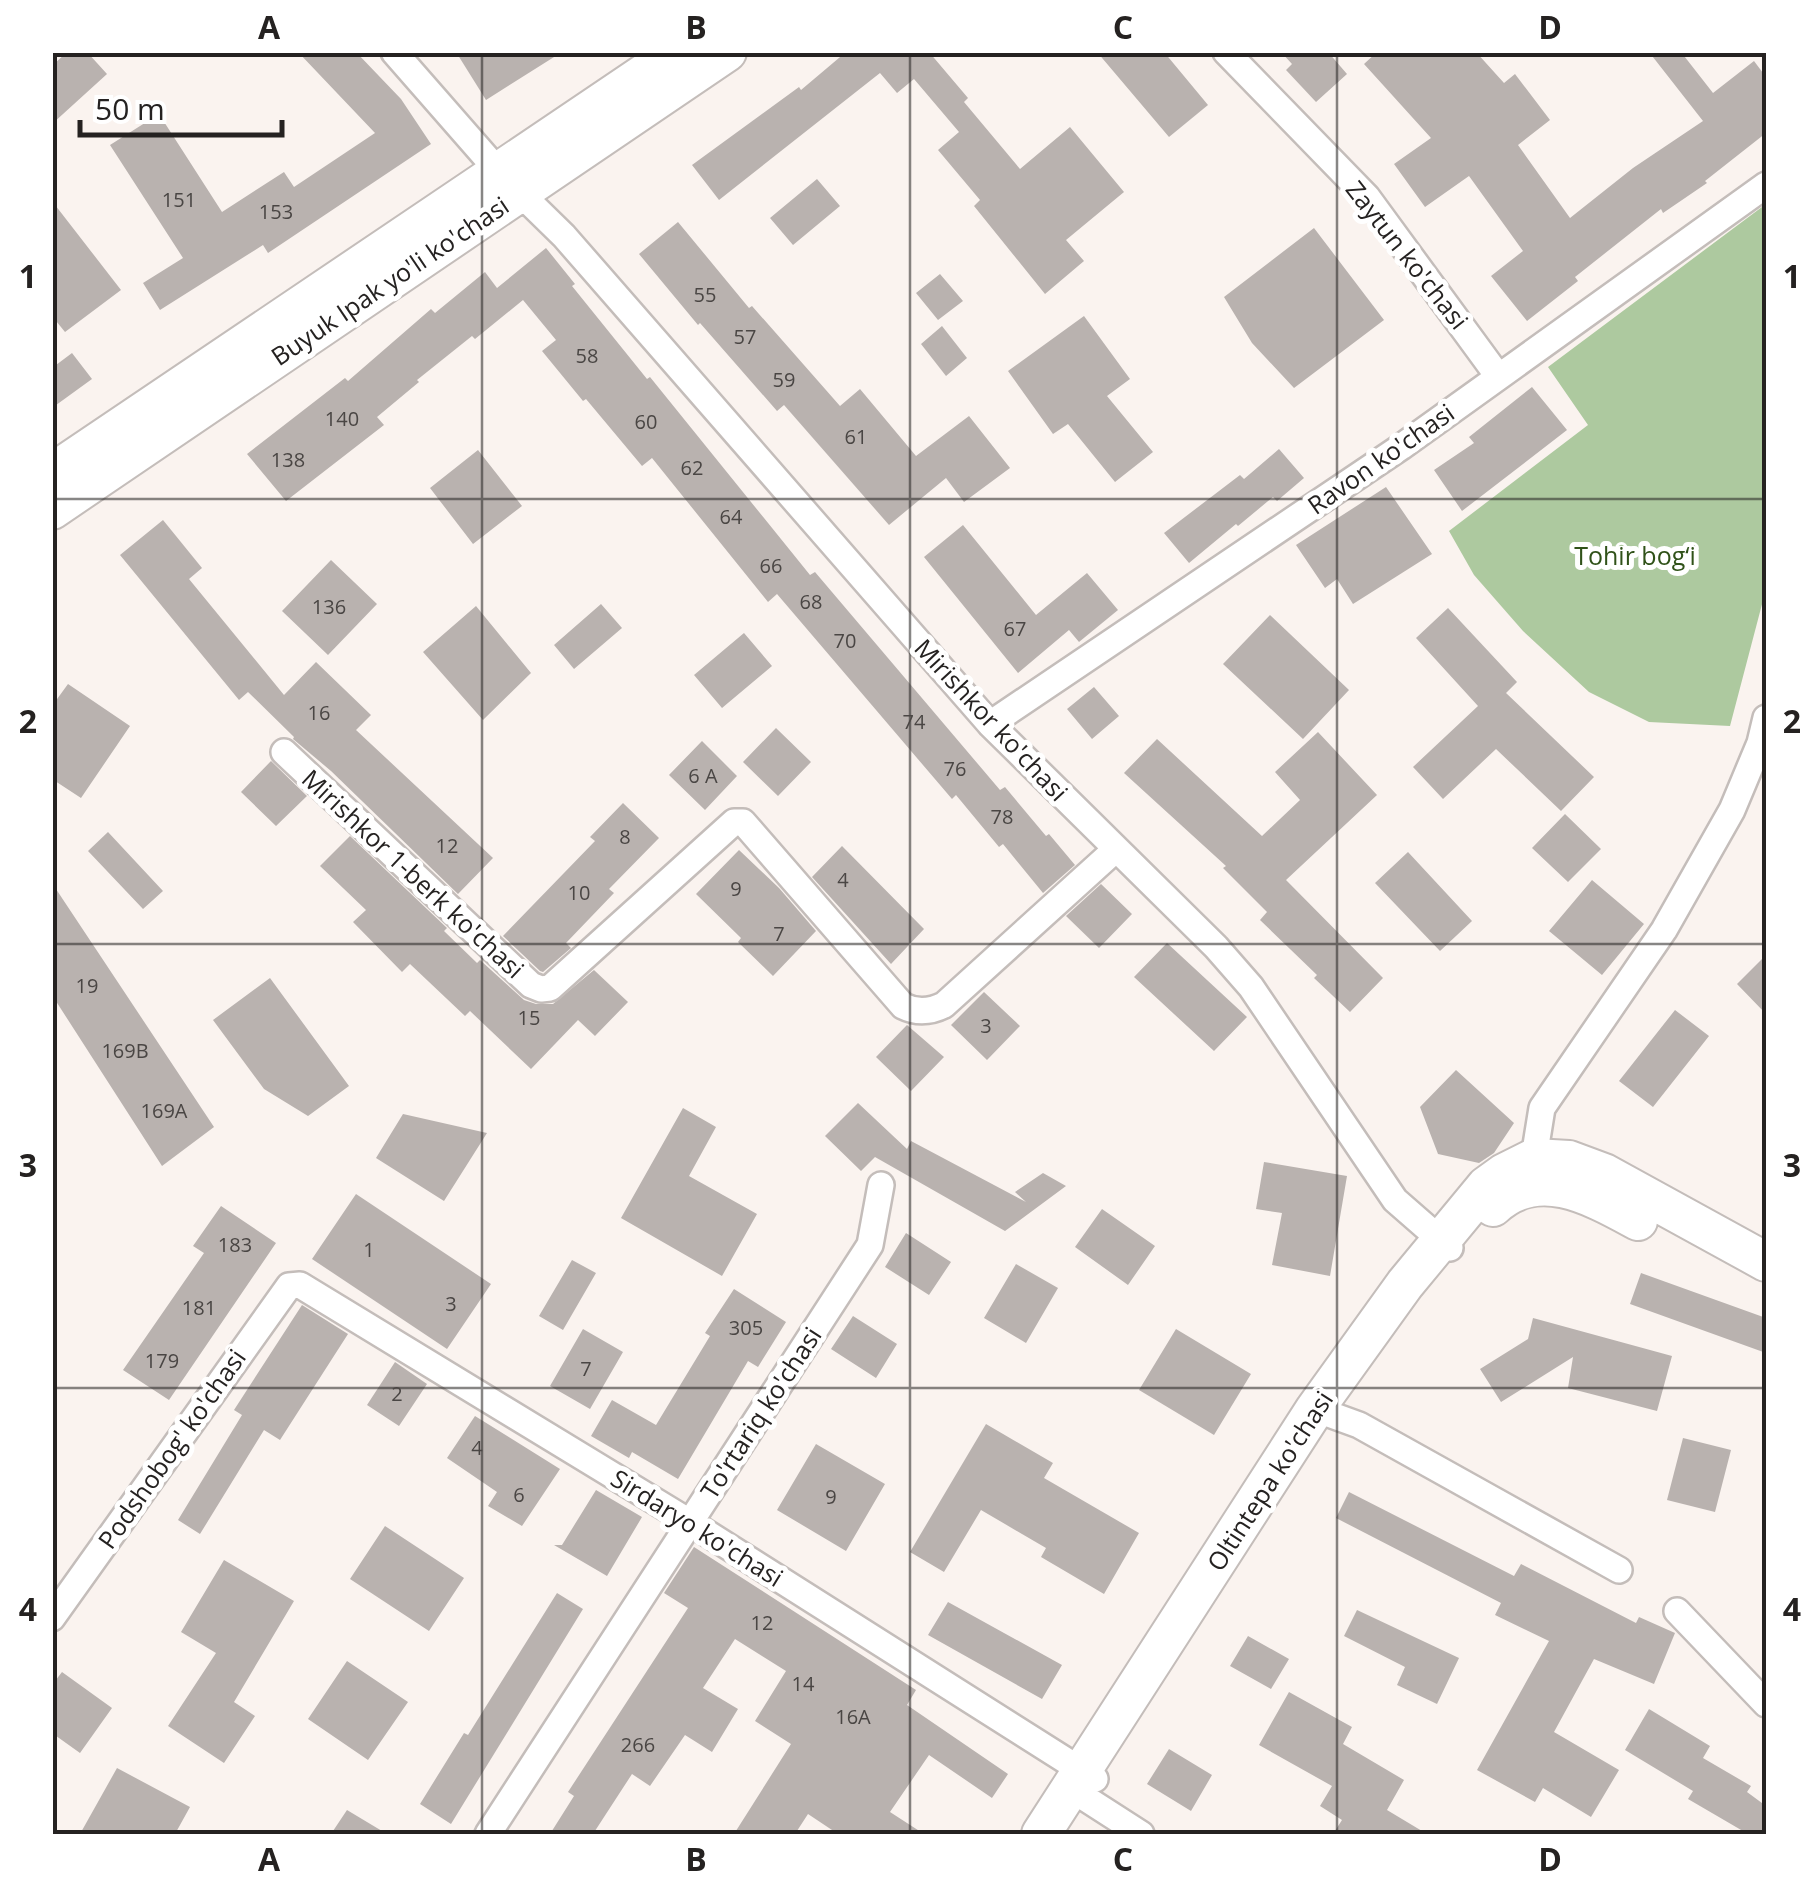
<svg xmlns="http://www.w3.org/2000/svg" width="1819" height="1887" font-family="'Open Sans',sans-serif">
<rect width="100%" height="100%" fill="#faf3ef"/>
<path fill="#adc99f" d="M1766 204V589L1730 726 1649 722 1589 692 1523 631 1474 575 1449 531 1588 425 1548 367Z"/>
<path fill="#b9b2af" d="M67 52H87L107 74 52 124V66Z
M298 52H356L401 99 431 144 268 253 263 245 160 310 143 283 183 258 110 145 159 114 222 212 284 172 294 187 375 133Z
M456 52H562L486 100Z
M846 52H929L968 98 964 102 1020 169 1070 127 1124 192 1066 240 1084 261 1045 294 974 206 980 200 938 150 959 132 914 79 897 93 880 73 719 200 692 165 799 87 801 90Z
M1097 52H1164L1208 105 1169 137Z
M1281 52H1328L1347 74 1316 102 1286 70 1292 64Z
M1377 52H1476L1504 83 1515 74 1550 120 1518 145 1570 218 1633 168 1703 121 1649 52H1681L1713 93 1754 61 1766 77V133L1705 181 1707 183 1663 213 1661 209 1575 277 1578 281 1527 321 1491 276 1523 251 1469 176 1425 207 1394 164 1431 138 1364 64Z
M817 179 840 206 793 245 770 218Z
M52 201 121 290 65 332 52 316Z
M678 222 749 308 752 306 840 406 860 389 916 456 969 416 1010 468 964 502 946 478 889 525 784 405 777 411 700 323 698 325 639 254Z
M1314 228 1384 320 1294 388 1252 343 1224 297Z
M546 248 575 284 572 286 647 379 650 377 810 575 815 572 1000 790 1005 787 1046 836 1049 834 1075 865 1043 893 1003 844 999 847 956 795 952 799 777 594 768 602 652 458 642 466 586 399 583 401 542 351 556 340 523 300 475 339 472 336 417 380 419 382 377 417 384 425 286 501 247 454 345 378 348 381 431 309 435 313 485 272 497 288Z
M940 274 963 301 938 320 916 293Z
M1084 316 1130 379 1107 396 1153 452 1115 482 1068 424 1053 434 1008 371Z
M942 326 967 358 946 376 921 344Z
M72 353 92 379 52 408V368Z
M1532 387 1567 430 1462 511 1434 470 1474 443 1469 437Z
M1279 449 1304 478 1277 501 1273 497 1238 526 1236 524 1189 563 1164 533 1240 475 1244 479Z
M478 450 522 506 473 544 430 488Z
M1386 487 1432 554 1353 604 1337 579 1325 588 1296 545Z
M163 520 202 568 189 579 284 695 316 662 371 715 356 730 493 858 458 894 331 771 293 739 294 737 248 692 239 700 120 555Z
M963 525 1036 615 1087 573 1118 610 1079 642 1069 630 1018 673 924 557Z
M331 560 377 604 328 655 282 611Z
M601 604 622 628 574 669 554 645Z
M476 606 531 673 483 720 423 652Z
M1448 608 1517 682 1506 693 1594 777 1561 811 1496 749 1443 799 1413 767 1478 706 1416 638Z
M1270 615 1349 690 1303 739 1223 664Z
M744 633 772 666 722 708 694 675Z
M68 684 130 726 81 798 52 779V706Z
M1094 687 1119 716 1092 739 1067 709Z
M776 728 811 762 778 796 743 762Z
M1318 732 1377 795 1286 880 1383 978 1350 1012 1314 978 1317 975 1260 920 1267 912 1223 868 1226 866 1124 773 1157 739 1262 836 1300 800 1275 772Z
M702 741 737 776 705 810 669 775Z
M271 761 307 796 276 826 241 792Z
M623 803 659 838 609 889 614 893 566 943 571 948 543 972 540 971 503 936 595 841 590 837Z
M1565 814 1601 849 1568 882 1532 848Z
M108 832 163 891 143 909 88 851Z
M350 836 447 928 444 931 477 963 480 960 524 1000 536 1004H553L594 970 628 1002 595 1036 578 1020 531 1069 470 1011 465 1016 410 964 402 972 353 922 366 910 320 866Z
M842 846 924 929 891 964 812 877Z
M739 850 779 888 816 931 773 976 738 942 741 938 696 894Z
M1408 852 1472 921 1440 951 1375 883Z
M1592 880 1644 924 1602 975 1549 931Z
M52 883 214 1127 162 1166 52 995Z
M1101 884 1132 914 1099 948 1066 916Z
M1167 943 1247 1017 1214 1051 1134 977Z
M1766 955V1014L1737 984Z
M270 978 349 1086 308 1116 264 1089 213 1020Z
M984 992 1020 1026 987 1060 951 1025Z
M1675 1010 1709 1036 1653 1107 1619 1081Z
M907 1025 944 1057 911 1091 876 1057Z
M1456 1070 1514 1123 1494 1153 1479 1163 1438 1154 1420 1107Z
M858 1103 907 1149 911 1141 1026 1202 1015 1192 1043 1173 1066 1186 1005 1231 875 1157 861 1171 825 1136Z
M683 1108 716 1127 689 1176 757 1214 722 1276 621 1218Z
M403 1114 487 1133 444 1201 376 1158Z
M1264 1162 1347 1176 1330 1276 1272 1265 1282 1213 1256 1209Z
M356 1194 491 1284 447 1349 312 1259Z
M221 1206 276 1243 169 1400 123 1370 204 1253 193 1246Z
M1102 1209 1155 1246 1128 1285 1075 1247Z
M906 1233 951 1262 929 1295 885 1267Z
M572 1260 596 1273 563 1330 539 1316Z
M1016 1264 1058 1288 1026 1343 984 1318Z
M1641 1273 1766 1318V1353L1630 1304Z
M734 1289 786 1322 758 1367 748 1361 678 1479 632 1452 629 1458 591 1436 612 1400 656 1425 710 1336 705 1333Z
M302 1305 348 1334 280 1440 264 1430 200 1534 178 1520 242 1415 234 1410Z
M853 1316 897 1344 876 1378 831 1349Z
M1533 1318 1672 1356 1657 1411 1568 1388 1573 1357 1501 1402 1480 1369 1528 1339Z
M583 1329 623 1352 590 1409 550 1386Z
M1176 1329 1251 1374 1214 1435 1139 1390Z
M395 1362 427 1384 399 1426 367 1405Z
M475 1416 560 1469 522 1526 488 1506 497 1492 447 1458Z
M986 1424 1053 1463 1044 1478 1139 1533 1104 1594 1041 1557 1046 1548 981 1510 944 1572 910 1552Z
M1683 1438 1731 1450 1715 1512 1667 1500Z
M816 1444 885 1484 846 1551 777 1510Z
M596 1490 642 1517 607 1576 554 1545H562Z
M1349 1492 1514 1576 1521 1564 1636 1623 1639 1617 1675 1633 1654 1684 1594 1659 1554 1732 1619 1770 1591 1817 1543 1788 1535 1802 1477 1770 1549 1641 1495 1615 1501 1603 1336 1518Z
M385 1526 464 1578 429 1631 350 1579Z
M694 1547 916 1690 907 1705 1008 1774 992 1798 929 1755 890 1812 924 1834H838L808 1814 795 1834H734L791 1744 755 1721 786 1671 735 1639 703 1688 738 1709 712 1752 685 1735 650 1786 632 1774 593 1834H550L574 1796 568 1792 688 1608 664 1593Z
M224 1560 294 1601 234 1702 255 1716 224 1763 168 1726 216 1653 181 1632Z
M557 1593 583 1609 451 1824 420 1804 464 1733 468 1735Z
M948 1602 1062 1665 1042 1699 928 1635Z
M1357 1610 1459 1658 1437 1704 1397 1685 1405 1667 1344 1636Z
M1248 1636 1289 1659 1271 1689 1230 1666Z
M347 1661 408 1702 368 1760 308 1719Z
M62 1672 112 1708 80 1753 52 1733V1685Z
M1289 1692 1352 1727 1343 1744 1404 1780 1387 1810 1427 1834H1333L1342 1820 1320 1806 1332 1786 1259 1745Z
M1649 1709 1710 1746 1703 1758 1751 1786 1747 1792 1766 1806V1834H1748L1688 1799 1693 1791 1625 1750Z
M1169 1749 1212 1775 1191 1811 1147 1784Z
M117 1768 190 1807 175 1834H80Z
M347 1810 387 1834H331Z"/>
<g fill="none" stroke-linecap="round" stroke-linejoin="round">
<g stroke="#c4bdba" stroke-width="30">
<path id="street" d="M394 52 499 172
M1226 52 1367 197 1498 376
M520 193 564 236 990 724 1216 947 1251 987 1395 1200 1450 1248
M990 724 1401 447 1766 185
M284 752 531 985 541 989 550 988 734 822H743L903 1006C917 1013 930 1012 944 1005L1115 850
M1532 1170 1542 1108 1664 930 1732 810 1760 743 1766 718
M1315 1409 1359 1425 1619 1570
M1677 1611 1766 1704
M52 1618 289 1286 300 1285 691 1523 1095 1779
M1071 1789 1141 1834
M488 1834 870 1245 881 1185"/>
</g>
<g stroke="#c4bdba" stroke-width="42">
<path id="secondary" d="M52 473 676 52
M52 510 727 52
M1493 1207C1538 1165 1592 1196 1638 1221
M1041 1834 1315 1409 1405 1284 1486 1186 1504 1173 1534 1158 1569 1160 1604 1173 1766 1262"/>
</g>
<g stroke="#c4bdba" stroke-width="48">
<path id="primary" d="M499 172 520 193"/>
</g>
<use href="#street" stroke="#fff" stroke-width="25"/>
<use href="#secondary" stroke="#fff" stroke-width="38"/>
<use href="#primary" stroke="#fff" stroke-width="42"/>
</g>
<path fill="none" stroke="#252221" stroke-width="2.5" stroke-opacity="0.55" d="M482 52V1834M910 52V1834M1337 52V1834M52 499H1766M52 944H1766M52 1388H1766"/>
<g text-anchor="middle" stroke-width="10" stroke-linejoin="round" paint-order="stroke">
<g font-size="20" fill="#4a4644">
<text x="179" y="207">151</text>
<text x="276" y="219">153</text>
<text x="705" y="302">55</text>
<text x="745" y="344">57</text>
<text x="587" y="363">58</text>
<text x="784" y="387">59</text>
<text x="342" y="426">140</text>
<text x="646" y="429">60</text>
<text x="856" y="444">61</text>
<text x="288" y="467">138</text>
<text x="692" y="475">62</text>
<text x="731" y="524">64</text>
<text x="771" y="573">66</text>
<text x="811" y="609">68</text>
<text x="329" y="614">136</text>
<text x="1015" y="636">67</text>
<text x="845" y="648">70</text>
<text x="319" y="720">16</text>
<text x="914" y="729">74</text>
<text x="955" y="776">76</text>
<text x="703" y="783">6 A</text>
<text x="1002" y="824">78</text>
<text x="625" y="844">8</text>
<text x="447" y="853">12</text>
<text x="843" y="887">4</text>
<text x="736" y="896">9</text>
<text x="579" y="900">10</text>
<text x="779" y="941">7</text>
<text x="87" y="993">19</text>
<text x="529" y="1025">15</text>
<text x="986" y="1033">3</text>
<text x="125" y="1058">169B</text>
<text x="164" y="1118">169A</text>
<text x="235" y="1252">183</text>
<text x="369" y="1257">1</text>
<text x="451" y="1311">3</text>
<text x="199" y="1315">181</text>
<text x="746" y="1335">305</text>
<text x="162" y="1368">179</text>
<text x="586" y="1376">7</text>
<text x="397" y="1401">2</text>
<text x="477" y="1455">4</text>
<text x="519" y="1502">6</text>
<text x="831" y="1504">9</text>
<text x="762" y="1630">12</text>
<text x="803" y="1691">14</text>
<text x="853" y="1724">16A</text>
<text x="638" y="1752">266</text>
</g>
<g font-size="25" fill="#252221" stroke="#fff">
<text transform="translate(1407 255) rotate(52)" y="9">Zaytun ko'chasi</text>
<text transform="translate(390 281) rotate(-34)" y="9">Buyuk Ipak yo'li ko'chasi</text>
<text transform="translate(1381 459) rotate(-35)" y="9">Ravon ko'chasi</text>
<text transform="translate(991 720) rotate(47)" y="9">Mirishkor ko'chasi</text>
<text transform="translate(413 874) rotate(43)" y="9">Mirishkor 1-berk ko'chasi</text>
<text transform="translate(761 1413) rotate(-57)" y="9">To'rtariq ko'chasi</text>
<text transform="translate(172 1449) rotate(-55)" y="9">Podshobog' ko'chasi</text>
<text transform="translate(1270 1481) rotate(-57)" y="9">Oltintepa ko'chasi</text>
<text transform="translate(697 1528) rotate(32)" y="9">Sirdaryo ko'chasi</text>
</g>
<g font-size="25" fill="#305219" stroke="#fff">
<text x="1635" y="565">Tohir bog‘i</text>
</g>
</g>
<rect width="1819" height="1887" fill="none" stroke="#ffffff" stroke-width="110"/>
<path d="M80 120v15h202v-15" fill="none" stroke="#252221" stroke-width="5"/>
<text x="95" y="120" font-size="30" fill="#252221" stroke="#ffffff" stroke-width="8" paint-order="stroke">50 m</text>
<rect x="55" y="55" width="1709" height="1777" fill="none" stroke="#252221" stroke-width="4"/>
<g font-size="32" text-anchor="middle" font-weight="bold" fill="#252221">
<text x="269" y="39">A</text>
<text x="696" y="39">B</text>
<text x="1123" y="39">C</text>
<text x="1550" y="39">D</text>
<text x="28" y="288">1</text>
<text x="1792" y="288">1</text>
<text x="28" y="733">2</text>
<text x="1792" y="733">2</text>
<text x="28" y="1177">3</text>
<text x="1792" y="1177">3</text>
<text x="28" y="1621">4</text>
<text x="1792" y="1621">4</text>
<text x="269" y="1871">A</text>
<text x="696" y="1871">B</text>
<text x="1123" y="1871">C</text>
<text x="1550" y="1871">D</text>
</g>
</svg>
